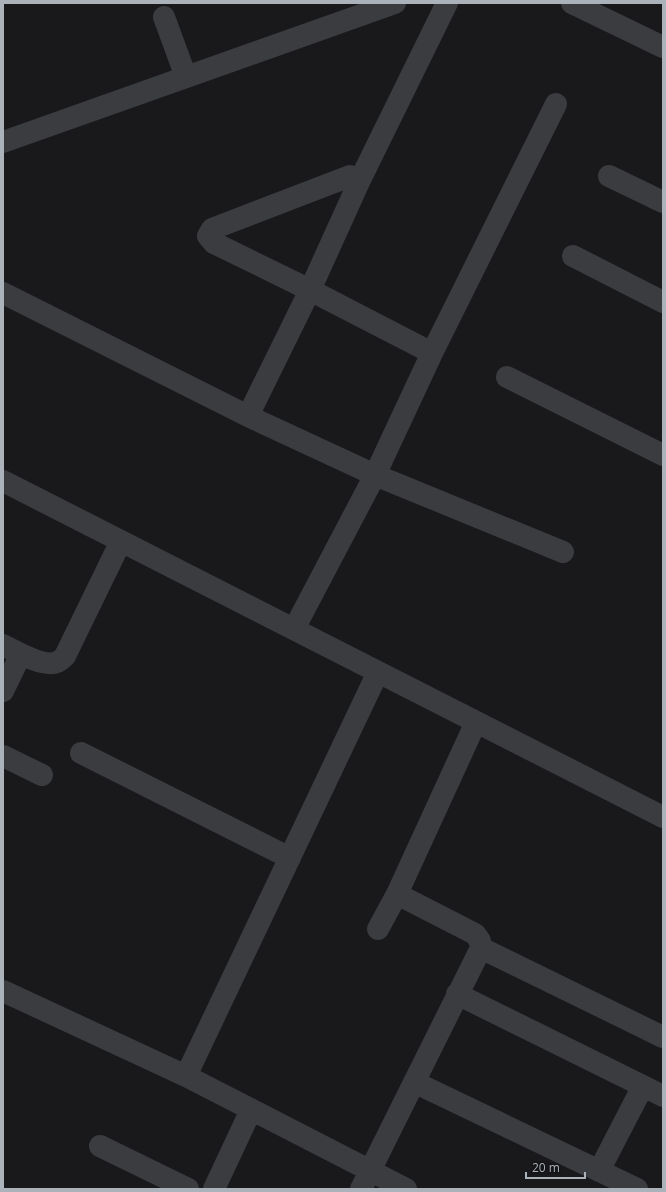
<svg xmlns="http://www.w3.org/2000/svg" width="666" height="1192" font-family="'Open Sans',sans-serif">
<rect width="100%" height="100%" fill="#19191b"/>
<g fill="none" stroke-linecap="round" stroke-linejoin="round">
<path stroke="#3a3c40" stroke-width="22" d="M572 3 663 47
M164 17 186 77
M3 142 395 3
M609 176 663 202
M359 182 350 176 212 229 208 236 214 243 310 290 432 353
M573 256 663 302
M3 293 248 416 375 475 563 552
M507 377 663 455
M248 416 310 290 359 182 447 3
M3 481 663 817
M294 629 375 475 432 353 556 104
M3 645C15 651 44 668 57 662 60 661 63 658 65 656L121 541
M3 691 21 654
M81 753 290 858
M3 756 42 775
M378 929 397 894 476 722
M481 948 663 1037
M3 991 186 1076 406 1189
M457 994 663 1096
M186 1076 378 672
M414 1082 637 1189
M100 1146 188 1189
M599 1171 643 1086
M214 1189 251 1110
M361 1189 481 948 480 941 475 934 397 894"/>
</g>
<rect width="666" height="1192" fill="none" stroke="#acb2ba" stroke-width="8"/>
<path d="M526 1172v6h59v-6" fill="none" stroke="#acb2ba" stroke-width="2"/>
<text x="532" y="1172" font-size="12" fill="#acb2ba" stroke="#141416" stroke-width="3" paint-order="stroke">20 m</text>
</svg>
